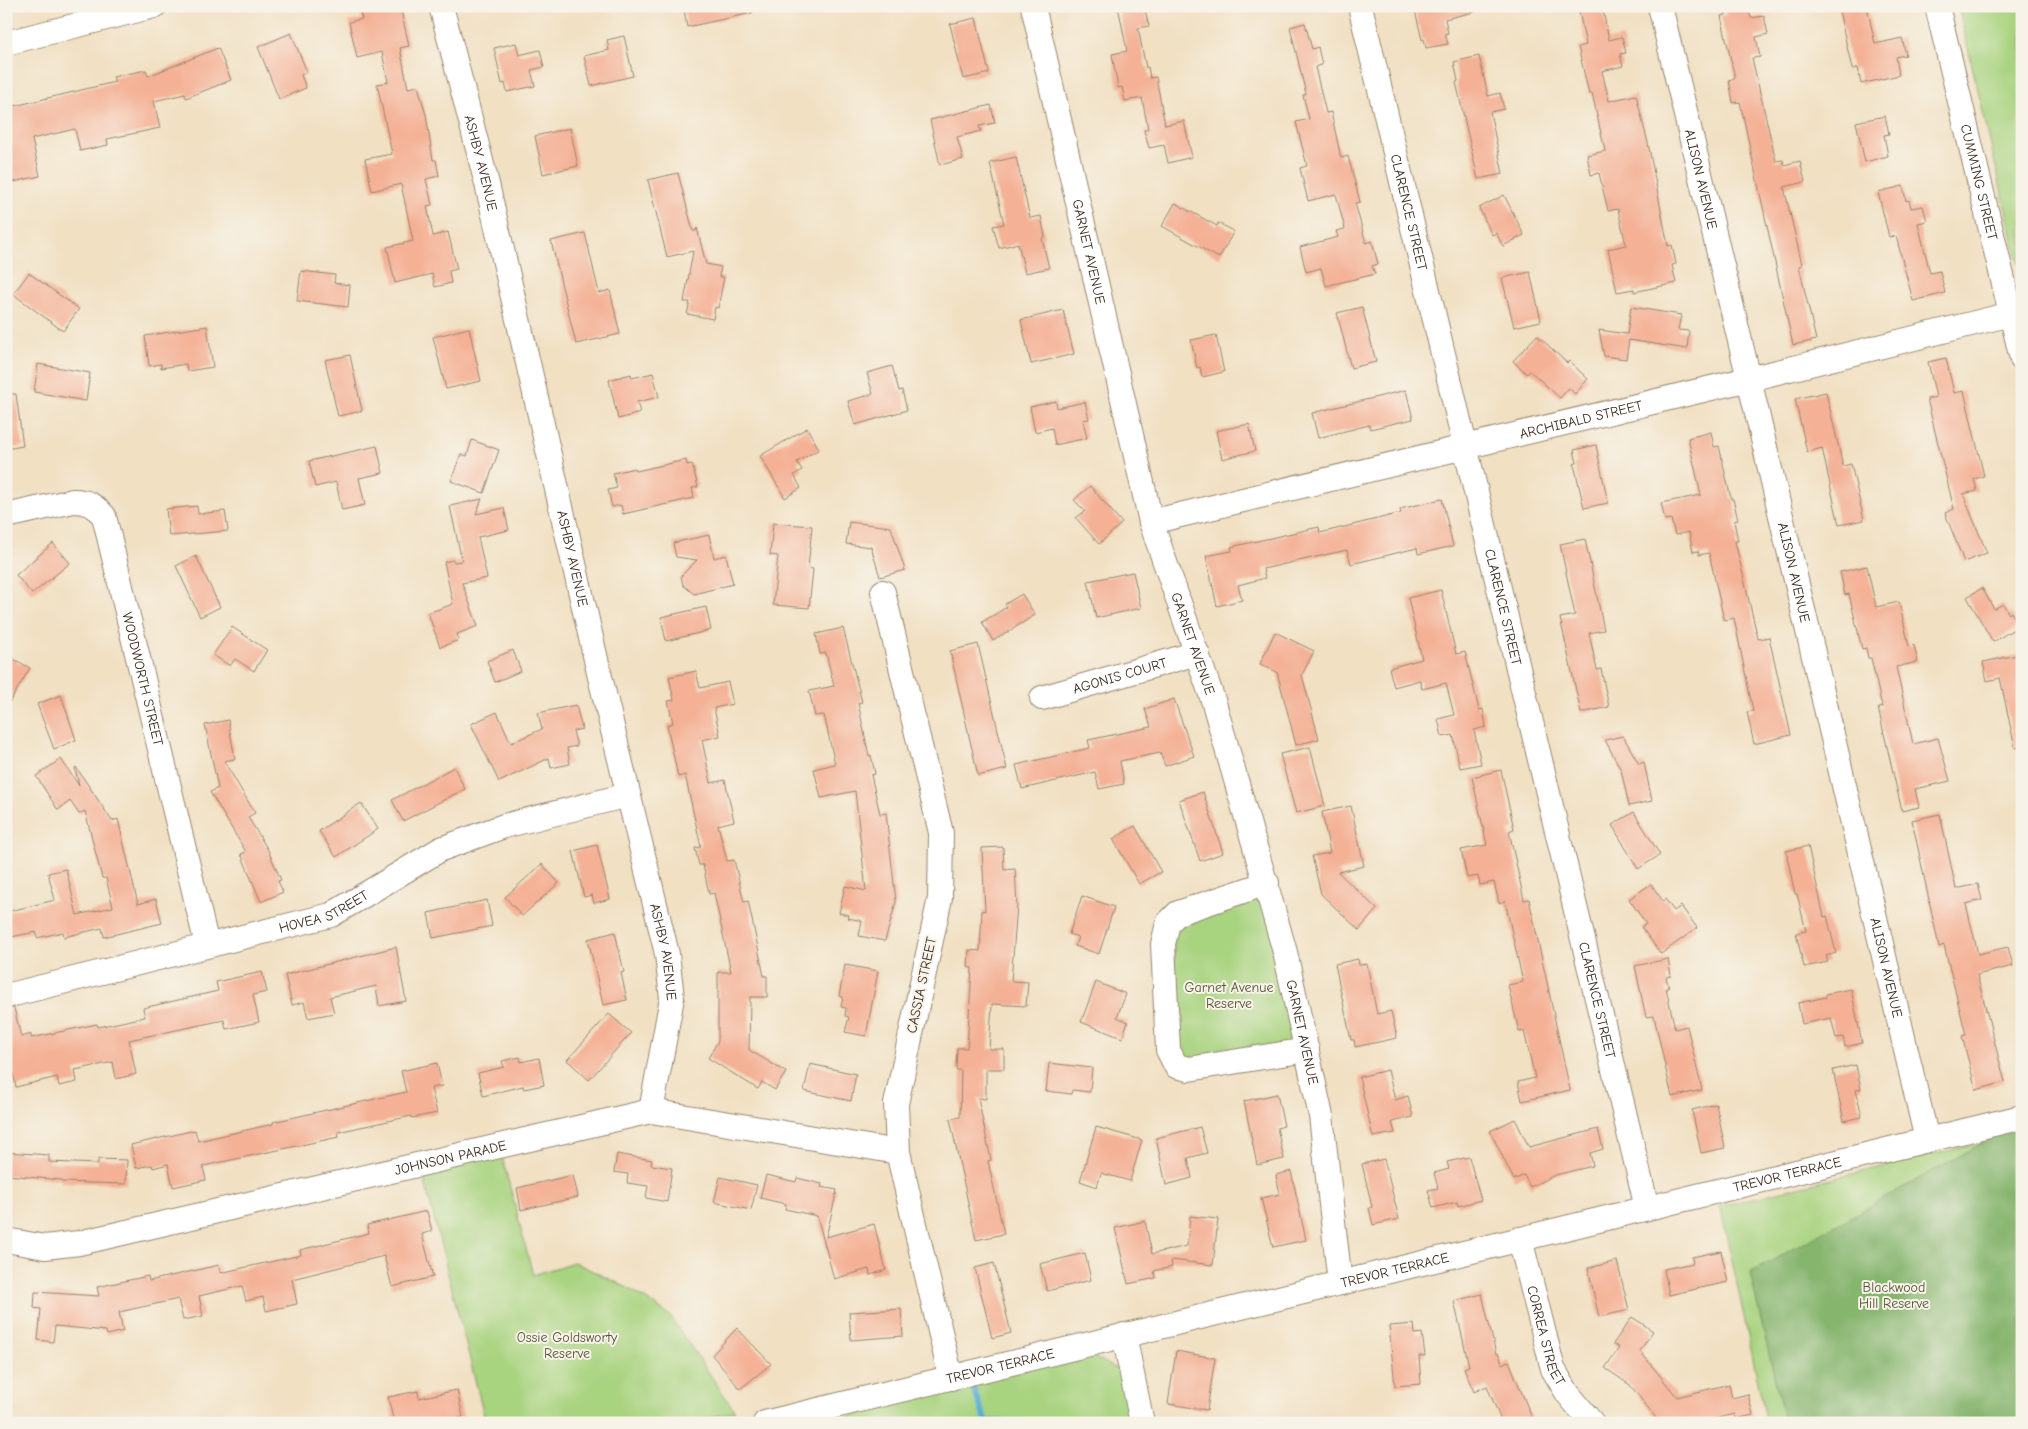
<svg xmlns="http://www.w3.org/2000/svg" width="2028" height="1429" font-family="'Comic Neue',sans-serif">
<rect width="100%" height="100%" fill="#f7f3e8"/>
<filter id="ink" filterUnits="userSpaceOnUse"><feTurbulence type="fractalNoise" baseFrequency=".02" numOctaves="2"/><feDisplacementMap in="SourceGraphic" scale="10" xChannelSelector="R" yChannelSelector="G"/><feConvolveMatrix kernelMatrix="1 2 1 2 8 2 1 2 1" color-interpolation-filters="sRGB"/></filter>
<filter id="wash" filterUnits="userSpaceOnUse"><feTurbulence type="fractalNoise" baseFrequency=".0096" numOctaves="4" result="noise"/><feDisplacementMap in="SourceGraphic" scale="20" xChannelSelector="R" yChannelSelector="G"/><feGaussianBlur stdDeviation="1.12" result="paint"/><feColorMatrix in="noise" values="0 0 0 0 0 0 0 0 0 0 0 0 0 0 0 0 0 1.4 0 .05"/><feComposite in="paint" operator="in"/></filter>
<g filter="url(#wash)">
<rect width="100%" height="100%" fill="#f1e0c2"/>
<path fill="#a8d37f" stroke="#727e4e" d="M1958 6H2022V278Z
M1263 891 1300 1047 1191 1063 1174 1049V926Z
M2022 1133V1423H1767L1720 1206Z
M501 1153 533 1275 574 1262 630 1289 669 1315 735 1411 690 1423H486L422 1171Z
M1085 1353 1119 1370 1132 1423H825Z"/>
<path fill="#86b56e" stroke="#607046" d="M2022 1121V1423H1785L1750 1273Z"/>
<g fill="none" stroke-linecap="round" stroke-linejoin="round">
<path stroke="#58aed5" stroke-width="5.5" d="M969 1378 986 1421 1033 1423"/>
</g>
<g id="blocks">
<path fill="#f4b195" d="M377 6 378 11 400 6 409 46 400 48 408 88 418 86 426 115 433 160H436L439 176 426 179 432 205 427 206 433 236 448 232 457 269 449 271 451 283 435 287 432 274 395 283 387 247 413 241 401 184 372 191 365 159 392 154 377 84 388 82 382 52 357 58 349 22 362 19 359 10Z
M691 6H752V13L687 27 684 10 691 8Z
M1118 6H1144L1149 26 1138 28 1146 68 1148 67 1150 78 1156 77 1165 125 1184 121 1192 157 1168 163 1164 145 1149 148 1144 130 1148 129 1142 98 1125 101 1122 87 1118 88 1112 54 1127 51Z
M1414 6H1473L1474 12 1445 19 1448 33 1445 34 1448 44 1426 48 1424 39 1422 40Z
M1578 6H1602L1609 40 1622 37 1626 53 1620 54 1623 66 1602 71 1609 101 1636 95 1648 143 1668 246 1672 245 1676 264 1672 265 1676 283 1634 292V289L1617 292 1608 249 1626 245 1618 209 1608 211 1599 173 1591 175 1587 155 1605 151 1592 93 1589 94 1578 47 1586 45Z
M1724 6H1748L1751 18 1764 16 1768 34 1756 37 1760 57 1752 58 1776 161 1783 160 1784 165 1800 161 1805 182 1784 187 1802 265 1799 266 1816 340 1793 345 1740 102 1733 103 1729 80 1735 78 1721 16 1726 15Z
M1838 6H1867L1875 44 1902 38 1906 55 1896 57 1899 75 1861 84 1858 68 1852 69Z
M976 18 989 73 963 79 950 24Z
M1305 23 1312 49 1318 47 1322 65 1315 67 1326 113 1331 112 1341 158 1348 156 1360 202 1355 203 1366 243 1372 241 1378 264 1372 266 1375 274 1326 286 1321 268 1306 272 1300 247 1338 237 1336 231 1345 229 1336 194 1308 201 1300 168 1307 166 1296 122 1309 119 1303 95 1306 94 1290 27Z
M291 33 307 72 301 75 306 88 279 99 258 47Z
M624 36 633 76 591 86 584 56 609 50 607 40Z
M516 43 519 55 540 50 544 67 531 70 535 86 507 92 505 83 502 84 494 48Z
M218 48 231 80 186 98 185 94 154 101 160 128 107 139 108 145 80 151 75 129 32 139 40 176 9 183 6 171V108L115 82 113 77 146 70 148 76Z
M1479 56 1488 96 1500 93 1504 109 1490 112 1503 174 1478 179 1456 82 1458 81 1454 62Z
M991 105 995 123 979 126 981 131 957 137 963 159 940 165 930 120Z
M1885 116 1889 134 1884 135 1888 156 1865 162 1856 122Z
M570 128 578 166 543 174 535 136Z
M1016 157 1030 218 1041 216 1045 237 1042 238 1049 268 1025 273 1018 243 999 248 993 226 1004 224 990 163Z
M678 173 693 231H696L697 228 706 264 721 267 719 277H724L718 308 715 307 713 319 687 314 690 302H684L693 251 667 257 648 180Z
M1903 186 1906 201 1909 200 1911 208 1923 206 1927 221 1918 223 1930 273 1940 271 1945 293 1913 301 1896 236 1889 237 1878 192Z
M1504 195 1524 235 1503 246 1496 233 1492 235 1479 208Z
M1175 203 1217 226 1218 223 1234 231 1219 258 1162 226Z
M585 233 599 293 610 290 620 334 576 344 551 241Z
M301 271 335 275 334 283 350 285 348 307 297 301Z
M1530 272 1541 321 1514 327 1502 278Z
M29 273 79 309 63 331 13 294Z
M1362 307 1376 362 1351 368 1337 313Z
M1631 307 1681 315 1678 330 1689 331 1687 349 1629 340 1626 359 1604 356 1599 330 1627 334Z
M1063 310 1074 354 1031 364 1021 320Z
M207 326 213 367 187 371 186 364 161 368V364L149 366 145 336Z
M469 328 481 381 446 389 433 337Z
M1216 335 1224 372 1202 377 1200 367 1197 368 1191 340Z
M1537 335 1567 363 1569 361 1588 379 1575 394 1569 388 1560 398 1530 371 1527 374 1513 361Z
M350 355 362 411 338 416 325 360Z
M1946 358 1954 393 1964 391 1984 476 1974 479 1977 491 1963 494 1987 553 1964 562 1945 513 1954 509 1927 399 1936 397 1928 362Z
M38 364 90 373 86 401 34 392Z
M892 366 899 391 902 390 907 410 855 425 848 401 873 394 867 373Z
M653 373 659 397 637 402 640 413 618 419 609 380 631 374 632 378Z
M1406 390 1413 419 1370 429 1369 425 1318 438 1312 413Z
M1826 392 1843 466 1851 464 1864 520 1839 525 1822 448 1807 452 1795 399Z
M6 394H16L23 446 6 449Z
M1056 401 1057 408 1085 402 1089 419 1083 420 1087 438 1055 445 1052 428 1035 432 1030 407Z
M1249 424 1255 451 1222 459 1216 431Z
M807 428 819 449 797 462 802 470 794 475 801 488 785 498 760 456Z
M1711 432 1714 447 1719 446 1731 499H1733L1738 520 1734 521 1738 541H1735L1758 639 1769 637 1791 735 1754 744 1747 712 1753 711 1734 618 1724 620 1709 553 1699 555 1698 551 1693 552 1689 532 1675 535 1671 519 1665 520 1661 503 1701 495 1688 438Z
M472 440 499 450 484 493 451 481 461 454 467 456Z
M1596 445 1608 503 1584 508 1574 464 1577 463 1574 450Z
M377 446 383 473 359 478 365 505 342 510 336 482 315 487 309 461Z
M686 460 687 465 692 464 698 487 692 488 694 498 623 514 621 505 612 507 608 490 617 488 613 473 635 468 636 471Z
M1090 486 1122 523 1099 544 1076 518 1085 511 1074 500Z
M482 499 476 514 504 508 509 530 478 537 487 578 462 583 478 626 457 634 459 640 440 647 428 613 453 604 444 562 453 560 454 562 462 561 450 506Z
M1442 499 1453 546 1418 554 1417 548 1351 564 1347 550 1263 569 1265 578 1238 585 1242 600 1217 606 1206 556 1232 551 1231 547 1319 527 1320 533 1401 513 1400 509Z
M197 506 198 514 225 511 228 531 169 536 166 509Z
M849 522 891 527 905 570 880 577 871 547 846 544Z
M773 523 812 526 808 568 813 569 809 608 773 605 778 556 770 555Z
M709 535 714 558 726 555 733 584 694 594 683 585 681 576 697 560 676 557 673 543Z
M1585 539 1604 630 1589 633 1597 670 1601 669 1609 707 1581 713 1560 618 1575 615 1560 544Z
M53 543 70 563 32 594 16 575Z
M196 556 220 607 200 617 176 566Z
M1867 566 1876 607 1899 602 1909 646 1914 645 1918 662 1896 667 1913 744 1938 738 1950 781 1915 789 1919 807 1902 811 1878 708 1882 707 1871 658H1868L1866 648 1862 649 1849 594 1845 595 1840 572Z
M1133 572 1141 608 1096 618 1088 581Z
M1982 588 1994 609 2003 604 2009 614 2011 612 2019 626 1993 642 1967 597Z
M1441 590 1456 654 1465 652 1479 710 1483 709 1486 727 1474 730 1481 764 1460 768 1453 735 1442 737 1438 719 1454 715 1446 683 1422 689 1420 680 1394 687 1389 668 1422 659 1408 598Z
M1022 594 1035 615 993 641 982 622 1007 607 1005 604Z
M706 607 711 630 666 641 661 617Z
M232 627 267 650 254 671 235 659 230 666 213 655Z
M843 628 862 702 858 703 869 756 871 755 875 774 871 775 880 814 886 813 896 902 885 941 859 936 862 921 848 918 849 915 839 913 845 886 866 891 855 791 821 798 814 769 835 764 824 715 815 716 809 691 834 686 826 653 820 654 816 634Z
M1275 632 1314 651 1302 675 1319 739 1296 745 1277 672 1260 664Z
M978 644 1007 769 978 776 950 651Z
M513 650 521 671 495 682 487 661Z
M2022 654V747L2015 748 2000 678 1987 681 1983 662Z
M6 655 30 668 6 708Z
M696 671 700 688 728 682 733 704 714 708 720 736 702 740 711 783 725 780 734 821 718 825 727 861 734 860 744 902 748 901 764 976H767V997H750L749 1050 786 1072 775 1090 762 1082 758 1089 708 1058 718 1041V972H731L714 893 709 894 703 865H699L695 848 701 847 685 775 678 777 667 725 673 723 668 701 674 700 669 677Z
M61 695 76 740 54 749 37 704Z
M1174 699 1194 756 1165 766 1160 753 1120 761 1124 784 1099 789 1095 772 1022 789 1016 765 1090 748 1088 740 1151 727 1145 709Z
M576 705 582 729 573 731 577 746 567 748 570 764 551 768 549 758 499 782 471 724 497 712 511 743 542 729 538 713Z
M228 720 235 759 224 761 255 813 248 817 268 850 281 880 278 881 283 892 261 902 241 854 246 852 210 792 218 788 205 725Z
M1623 736 1639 764 1644 762 1652 801 1629 806 1621 770 1605 740Z
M1310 747 1325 806 1296 813 1280 754Z
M61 759 79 786 75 768 76 767 112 821 118 819 138 904 156 899 162 923 104 937 102 928 64 937 63 932 37 938 36 932 6 938V912L55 900 48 873 66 869 77 915 113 907 106 878H102L85 811 79 814 70 801 58 810 36 776Z
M454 767 465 789 403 821 392 800Z
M1501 770 1514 829 1509 831 1524 900 1529 899 1570 1090 1522 1101 1518 1082 1535 1078 1524 1031 1519 1032 1508 985 1523 982 1505 901 1499 903 1494 882 1480 885 1478 876 1467 878 1461 850 1487 845 1472 777Z
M1203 792 1223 853 1200 861 1179 800Z
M361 803 378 829 336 857 319 831Z
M1351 806 1364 866 1338 872 1377 909 1359 930 1321 894 1312 856 1330 853 1322 812Z
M1634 812 1660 855 1638 869 1612 825Z
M1940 814 1956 889 1978 884 1982 900 1966 904 1978 954 2008 947 2013 966 1977 975 2005 1082 1976 1090 1962 1036 1966 1035 1944 945 1939 947 1912 820Z
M1135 826 1161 872 1139 884 1113 839Z
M597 845 610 899 594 903 592 895 584 897 573 851Z
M1808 846 1824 917 1827 916 1836 953 1826 956 1828 962 1804 967 1796 933 1806 931 1797 894H1795L1786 851Z
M1003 847 1004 870 1015 869 1017 906 1011 981 1028 982 1026 1006 992 1004 989 1049H1004V1069H986V1099L978 1098 991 1160 988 1161 1004 1234 976 1240 950 1119 960 1117 961 1070H956L957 1048H967L972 968 968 967 969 950 980 951 982 910 985 911 982 848Z
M542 864 559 883 522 916 505 897Z
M1651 884 1663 901 1665 899 1674 911 1681 906 1697 928 1661 954 1641 927 1646 924 1629 899Z
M1082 896 1114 907 1099 954 1075 946 1078 937 1069 934Z
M487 900 492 926 433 938 428 913Z
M615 932 624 972 621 973 627 1000 603 1005 588 939Z
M396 947 406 1001 379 1006 376 986 330 997 334 1013 308 1018 304 1002 292 1005 285 975Z
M1358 959 1359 965 1367 964 1377 1014 1391 1011 1397 1038 1355 1047 1354 1040H1351L1335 964Z
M1668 959 1671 976 1666 977 1669 988H1666L1675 1029 1687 1026 1702 1090 1672 1097 1654 1016 1646 1017 1635 966Z
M845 965 878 971 866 1036 845 1032 849 1017 845 1016 846 1008 841 1007 843 997 839 996Z
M262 972 267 992 253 995 259 1022 226 1029 224 1020 129 1040 136 1074 116 1079 113 1062 75 1070 77 1082 59 1086 57 1077 16 1087 6 1043V1009L14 1008 21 1037 31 1034V1038L97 1024 98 1027 145 1017 143 1008 218 991 216 982Z
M1096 982 1126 994 1117 1017 1128 1022 1122 1038 1081 1022Z
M1851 989 1862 1043 1845 1047 1843 1037 1836 1038 1831 1018 1802 1024 1798 1003 1826 997V994Z
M609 1014 631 1033 589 1080 567 1060Z
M520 1057 521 1062 539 1058 544 1085 524 1089 523 1086 483 1096 478 1073 504 1067 502 1061Z
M437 1063 442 1086 431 1088 437 1113 412 1118 411 1116 338 1132 339 1137 203 1166 206 1180 173 1187 168 1164 153 1168 152 1165 136 1168 131 1145 195 1130 198 1141 273 1124V1122L406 1092 401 1071Z
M1049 1063 1092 1068 1090 1092 1072 1090 1071 1094 1046 1091Z
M810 1064 856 1074 851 1101 804 1091Z
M1856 1065 1861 1089 1856 1090 1862 1117 1844 1121 1833 1070Z
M1388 1070 1395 1100 1408 1096 1413 1117 1392 1122 1395 1133 1373 1137 1359 1077Z
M1277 1094 1284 1126 1277 1128 1284 1159 1257 1165 1244 1101Z
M1716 1104 1725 1148 1701 1153 1692 1110Z
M1515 1119 1529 1147 1598 1129 1603 1149 1590 1153 1593 1166 1555 1175 1530 1187 1524 1175 1514 1180 1490 1131Z
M1096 1127 1142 1140 1130 1181 1101 1173 1097 1187 1080 1181Z
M1200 1127 1207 1153 1188 1158 1192 1178 1166 1185 1156 1138Z
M6 1152 49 1155V1162L98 1164V1159L127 1160 126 1184 61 1182V1180L6 1175Z
M617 1154 652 1160 651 1165 672 1168 667 1202 646 1198 648 1186 627 1183 628 1174 614 1172Z
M1469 1157 1481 1200 1458 1206 1457 1202 1433 1208 1428 1190 1438 1188 1434 1173 1449 1169 1447 1162Z
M1384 1159 1399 1219 1373 1225 1369 1208 1372 1207 1362 1164Z
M1291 1171 1306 1240 1273 1247 1261 1198 1280 1194 1276 1175Z
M573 1175 578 1197 521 1210 517 1188Z
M766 1175 796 1182 797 1178 822 1184 821 1187 837 1190 826 1237 874 1224 886 1270 870 1275 869 1269 834 1279 817 1216 785 1209 786 1204 760 1198Z
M720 1177 757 1185 751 1210 714 1202Z
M427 1211 432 1231 422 1234 433 1277 392 1287 384 1256 292 1279 297 1304 266 1311 263 1297 246 1301 242 1286 199 1296 203 1316 183 1320 178 1299 119 1312 123 1331 107 1335 106 1331 55 1326 53 1342 38 1340 41 1309 34 1308 35 1292 99 1296 97 1287 148 1276 149 1281 219 1265 220 1273 301 1255 300 1250 369 1233 367 1225Z
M1190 1216 1218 1219 1213 1265 1171 1260 1172 1267 1154 1271 1156 1278 1128 1284 1115 1228 1145 1221 1152 1254 1187 1246Z
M1721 1251 1728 1282 1669 1295 1664 1269 1693 1263 1692 1257Z
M1085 1253 1091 1280 1047 1291 1040 1264Z
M1617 1261 1629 1310 1599 1317 1588 1268Z
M994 1263 1011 1333 992 1338 975 1268Z
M1482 1294 1496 1354 1498 1353 1503 1364 1509 1361 1534 1423H1502L1487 1386 1474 1392 1464 1368 1469 1366 1454 1301Z
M901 1309 903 1336 851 1340 849 1312Z
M1632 1317 1653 1331 1640 1351 1677 1397 1729 1384 1732 1398 1748 1394 1753 1415 1736 1419 1735 1414 1698 1423H1660L1630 1385 1605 1368 1619 1348 1613 1344Z
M1414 1324 1415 1334 1422 1333 1425 1356H1419L1421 1384 1395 1386 1389 1326Z
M737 1328 771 1364 740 1389 712 1355Z
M1176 1351 1215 1358 1207 1410 1168 1404Z
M457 1390 463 1417 440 1423H394L388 1397 418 1391 419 1398Z"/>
</g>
</g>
<g filter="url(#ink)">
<use href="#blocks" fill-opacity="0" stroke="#968570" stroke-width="1"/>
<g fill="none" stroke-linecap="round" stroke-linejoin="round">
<g stroke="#968570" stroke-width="26">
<g id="minor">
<path id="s1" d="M441 6 487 184 600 677 667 954 672 998 651 1111"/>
<path id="s2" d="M1033 6 1151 522 1214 703 1285 952 1321 1116 1340 1283"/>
<path id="s3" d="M1360 6 1647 1208"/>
<path id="s4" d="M1660 6 1749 379 1927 1140"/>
<path id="s5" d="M1937 6 2022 359"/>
<path d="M6 43 154 6"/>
<path id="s6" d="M6 516 73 501C87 501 94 505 104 516L207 945"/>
<path id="s7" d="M1151 522 1749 379 2011 314"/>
<path d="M883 592 941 833 940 898 896 1104 898 1152 951 1378"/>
<path id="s8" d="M1042 698 1197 653"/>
<path d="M1267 883 1178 913 1168 923 1163 944 1168 1050 1176 1066 1189 1069 1307 1050"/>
<path id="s9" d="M6 996 331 915 441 849 504 826 628 795"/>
<path id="s10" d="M1520 1239 1553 1369 1568 1394 1592 1423"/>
<path id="s11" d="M6 1240 45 1247 79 1243 651 1111 898 1152"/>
<path d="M1124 1335 1142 1423"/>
<path id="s12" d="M765 1423 2022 1117"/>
</g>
</g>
<use href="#minor" stroke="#fff" stroke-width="24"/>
</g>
</g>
<g text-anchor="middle" stroke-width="4" stroke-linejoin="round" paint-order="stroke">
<g font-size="14" fill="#3b2a1e" stroke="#f7f3e8">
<text dy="5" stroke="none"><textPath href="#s1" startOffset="162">ASHBY AVENUE</textPath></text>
<text dy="5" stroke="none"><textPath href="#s4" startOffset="178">ALISON AVENUE</textPath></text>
<text dy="5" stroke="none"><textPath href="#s5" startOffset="181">CUMMING STREET</textPath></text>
<text dy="5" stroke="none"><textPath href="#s3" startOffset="212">CLARENCE STREET</textPath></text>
<text dy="5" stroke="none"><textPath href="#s2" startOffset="252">GARNET AVENUE</textPath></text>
<text dy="5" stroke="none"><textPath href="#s7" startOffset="442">ARCHIBALD STREET</textPath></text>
<text dy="5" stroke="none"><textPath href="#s1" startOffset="568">ASHBY AVENUE</textPath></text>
<text dy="5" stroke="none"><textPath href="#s4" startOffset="582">ALISON AVENUE</textPath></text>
<text dy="5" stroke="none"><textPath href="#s3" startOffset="618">CLARENCE STREET</textPath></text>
<text dy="5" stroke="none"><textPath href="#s2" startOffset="658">GARNET AVENUE</textPath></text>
<text dy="5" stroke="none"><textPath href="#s8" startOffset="81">AGONIS COURT</textPath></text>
<text dy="5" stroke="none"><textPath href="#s6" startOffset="272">WOODWORTH STREET</textPath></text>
<text dy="5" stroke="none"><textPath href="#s9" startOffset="329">HOVEA STREET</textPath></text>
<text dy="5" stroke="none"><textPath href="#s1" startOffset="972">ASHBY AVENUE</textPath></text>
<text dy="5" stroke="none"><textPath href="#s4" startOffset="988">ALISON AVENUE</textPath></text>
<text transform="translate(921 985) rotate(-78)" y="5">CASSIA STREET</text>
<text dy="5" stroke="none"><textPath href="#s3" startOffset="1022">CLARENCE STREET</textPath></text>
<text dy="5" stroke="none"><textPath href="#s2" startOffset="1062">GARNET AVENUE</textPath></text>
<text dy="5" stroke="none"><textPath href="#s11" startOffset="455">JOHNSON PARADE</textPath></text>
<text dy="5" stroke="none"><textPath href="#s12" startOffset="1052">TREVOR TERRACE</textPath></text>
<text dy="5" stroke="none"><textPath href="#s12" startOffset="648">TREVOR TERRACE</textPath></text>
<text dy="5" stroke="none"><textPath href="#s10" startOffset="100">CORREA STREET</textPath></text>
<text dy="5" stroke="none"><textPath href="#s12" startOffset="242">TREVOR TERRACE</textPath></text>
</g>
<g font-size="14" fill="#565436" stroke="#f7f3e8">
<text x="1229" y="992">Garnet Avenue<tspan x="1229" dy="16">Reserve</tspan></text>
<text x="1894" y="1292">Blackwood<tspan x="1894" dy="16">Hill Reserve</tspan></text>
<text x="567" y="1342">Ossie Goldsworty<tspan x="567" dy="16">Reserve</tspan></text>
</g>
</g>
<rect width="2028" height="1429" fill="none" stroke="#f7f3e8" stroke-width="25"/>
</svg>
